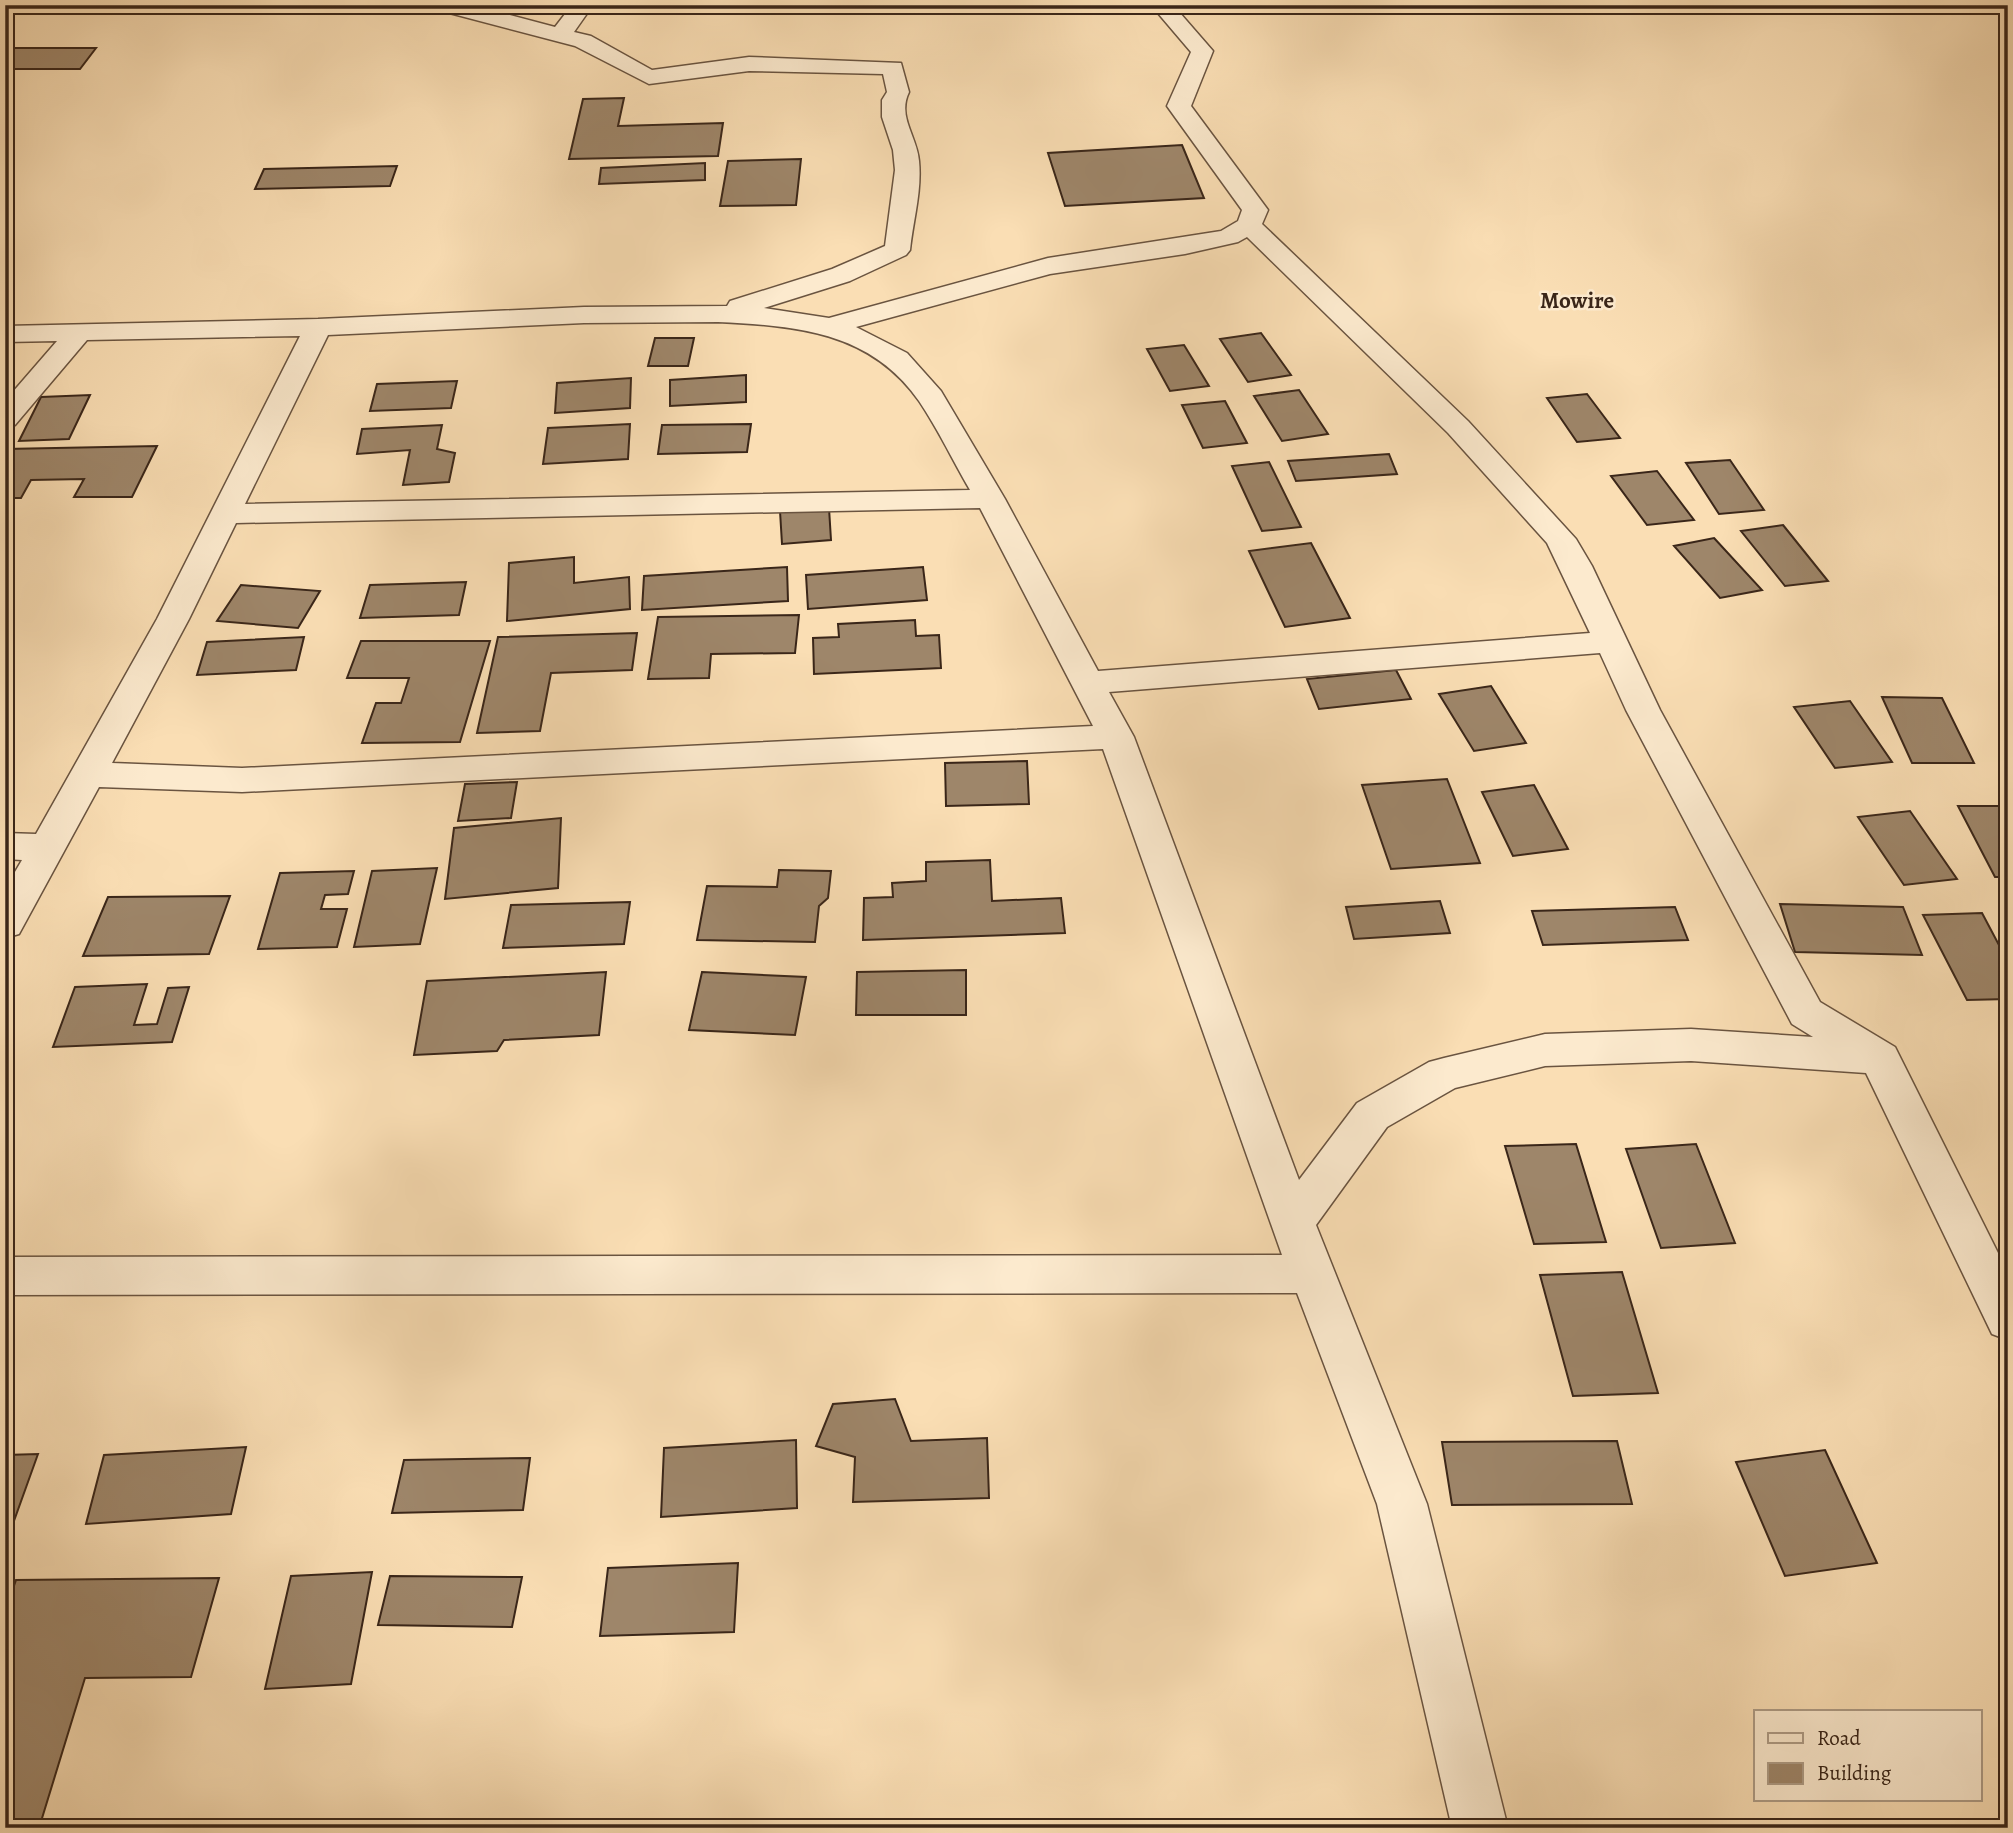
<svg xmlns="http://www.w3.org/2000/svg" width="2013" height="1833" font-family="Alegreya,serif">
<rect width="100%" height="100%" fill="#fadeb4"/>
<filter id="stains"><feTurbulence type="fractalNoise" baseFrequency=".00286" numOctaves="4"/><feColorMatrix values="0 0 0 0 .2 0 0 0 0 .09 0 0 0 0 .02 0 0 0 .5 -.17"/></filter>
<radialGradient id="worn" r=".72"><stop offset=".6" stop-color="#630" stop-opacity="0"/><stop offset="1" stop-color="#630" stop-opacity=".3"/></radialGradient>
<path fill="#9e866a" stroke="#3a2619" stroke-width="2" d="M5 48H96L80 69H5Z
M624 98 618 126 723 123 718 156 569 159 583 99Z
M1182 145 1204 198 1065 206 1048 153Z
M801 159 796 205 720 206 728 161Z
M705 163V180L599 184 601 168Z
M397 166 390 186 255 189 264 169Z
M1261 333 1291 375 1248 382 1220 339Z
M655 338H694L688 366H648Z
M1184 345 1209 386 1170 391 1147 349Z
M746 375V402L670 406V380Z
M631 378 630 408 555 413 557 383Z
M457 381 451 408 370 411 377 384Z
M1299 390 1328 434 1282 441 1254 396Z
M1587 394 1620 438 1577 442 1547 398Z
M90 395 69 439 19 441 41 397Z
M1225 401 1247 443 1203 448 1182 405Z
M630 424 628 459 543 464 548 428Z
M751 424 747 452 658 454 662 425Z
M442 425 437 449 455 453 449 482 403 485 410 450 357 454 362 429Z
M157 446 132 497H74L84 479 31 480 21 498H5V449Z
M1389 454 1397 474 1296 481 1288 461Z
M1730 460 1764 510 1719 514 1686 463Z
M1269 462 1301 527 1262 531 1232 466Z
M1657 471 1694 520 1647 525 1611 476Z
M829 508 831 540 782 544 780 511Z
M1783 525 1828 581 1785 586 1741 531Z
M1714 538 1762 590 1720 598 1674 546Z
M1311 543 1350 618 1285 627 1249 551Z
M574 557V583L629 577 630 609 507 621 509 563Z
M787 567 788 601 642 610 644 576Z
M923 567 927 600 808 609 806 575Z
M466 582 459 615 360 618 370 585Z
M241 585 320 591 298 628 217 621Z
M799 615 795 653 711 654 709 678 648 679 658 617Z
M915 620 916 636 939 635 941 668 814 674 813 638 839 637 838 624Z
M637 633 632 670 551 673 540 731 477 733 498 637Z
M304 637 296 670 197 675 207 642Z
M361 641H490L460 742 362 743 376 703H401L409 678H347Z
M1396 670 1411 699 1319 709 1307 679Z
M1491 686 1526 743 1474 751 1439 694Z
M1882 697 1942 698 1974 763H1912Z
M1850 701 1892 762 1835 768 1794 707Z
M1027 761 1029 804 946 806 945 763Z
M1447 779 1480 863 1391 869 1362 785Z
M517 782 511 818 458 821 465 784Z
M1534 785 1568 849 1513 856 1482 792Z
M1958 806H2008V877H1995Z
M1910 811 1957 879 1904 885 1858 817Z
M561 818 558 888 445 899 454 828Z
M990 860 992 901 1061 898 1065 933 863 940 864 898 893 897 892 883 926 881V862Z
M437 868 420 944 354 947 372 871Z
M779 870 831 871 828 898 819 906 815 942 697 940 707 886 777 887Z
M354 871 348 894 325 895 321 909H347L337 947 258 949 280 873Z
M230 896 209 954 83 956 108 897Z
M1440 901 1450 933 1354 939 1346 907Z
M630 902 624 944 503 948 511 905Z
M1780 904 1903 907 1922 955 1795 952Z
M1675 907 1688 940 1543 945 1532 911Z
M1982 913 2008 962V999L1967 1000 1923 915Z
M966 970V1015H856L857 972Z
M606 972 599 1035 504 1040 497 1051 414 1055 427 981Z
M702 972 806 977 795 1035 689 1030Z
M147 984 134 1025 157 1024 168 988 189 987 172 1042 53 1047 75 987Z
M1576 1144 1606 1242 1534 1244 1505 1146Z
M1696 1144 1735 1243 1661 1248 1626 1149Z
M1622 1272 1658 1393 1573 1396 1540 1275Z
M895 1399 911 1441 987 1438 989 1498 853 1502 855 1457 816 1446 833 1404Z
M796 1440 797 1508 661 1517 664 1448Z
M1617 1441 1632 1504 1452 1505 1442 1442Z
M246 1447 231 1514 86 1524 104 1455Z
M1825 1450 1877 1563 1785 1576 1736 1462Z
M38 1454 10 1532H5V1455Z
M530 1458 523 1510 392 1513 404 1460Z
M738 1563 734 1632 600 1636 608 1568Z
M372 1572 351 1684 265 1689 291 1576Z
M390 1576 522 1577 512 1627 378 1625Z
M219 1578 191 1677 85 1678 39 1828H5V1612L16 1580Z"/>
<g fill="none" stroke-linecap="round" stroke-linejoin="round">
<g stroke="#6a5440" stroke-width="3">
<path id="minor" d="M436 5H472L555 27 572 5H593L574 32 591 36 652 70 749 57 901 63 909 92C897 117 917 136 919 161 922 191 913 221 910 250L906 255 850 281 764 308 829 318 1048 258 1221 231 1238 221 1242 210 1167 106 1191 52 1151 5H1173L1213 51 1191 106 1268 210 1262 224 1468 421 1576 539 1592 566 1660 710 1820 1002 1895 1047 2008 1273V1340L1992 1334 1866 1073 1691 1061 1545 1066 1455 1088 1387 1127 1316 1225 1427 1504 1508 1828H1452L1377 1504 1297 1293 5 1295V1257L1282 1255 1103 749 242 792 99 787 19 934 5 938V889L22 860 5 859V833L36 834 157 619 300 336 87 340 15 425 5 428V401L57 341 5 342V326L318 319 584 307 727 306 730 301 832 269 885 246 895 170 893 150 882 117V100L887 92 883 74 749 71 649 84 575 46 438 10ZM1247 237 1448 433 1547 543 1590 633 1098 671 1005 499 941 391 907 353 856 327 1050 274 1185 254 1238 242ZM718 322C796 326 870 331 919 401 938 429 953 461 970 490L245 504 328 335 584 323ZM980 508 1093 726 242 768 112 763 189 619 236 523ZM1600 653 1626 710 1792 1024 1813 1037 1691 1029 1545 1034 1444 1058 1429 1062 1357 1103 1299 1180 1134 737 1109 692Z"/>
</g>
<use href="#minor" fill="#fceace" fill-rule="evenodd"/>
</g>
<g text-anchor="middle" stroke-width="5" stroke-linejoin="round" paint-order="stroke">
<g font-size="23" font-weight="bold" fill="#3a2619" stroke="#fceace">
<text x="1577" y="308">Mowire</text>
</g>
</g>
<rect width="2013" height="1833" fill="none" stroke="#fadeb4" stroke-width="28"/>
<rect x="7" y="7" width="1999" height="1819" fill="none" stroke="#3a2619" stroke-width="3.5"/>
<rect x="14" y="14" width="1985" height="1805" fill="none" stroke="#3a2619" stroke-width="2"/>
<rect x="1754" y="1710" width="228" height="91" fill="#fceace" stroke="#ae9c86" stroke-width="2"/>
<rect x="1768" y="1733" width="35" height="10" fill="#fceace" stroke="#ae9c86" stroke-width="2"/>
<text x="1817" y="1745" font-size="21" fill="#3a2619">Road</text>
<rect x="1768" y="1763" width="35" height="21" fill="#9e866a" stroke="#ae9c86" stroke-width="2"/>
<text x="1817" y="1780" font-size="21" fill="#3a2619">Building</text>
<rect width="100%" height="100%" filter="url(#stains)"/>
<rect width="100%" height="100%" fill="url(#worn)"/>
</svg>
